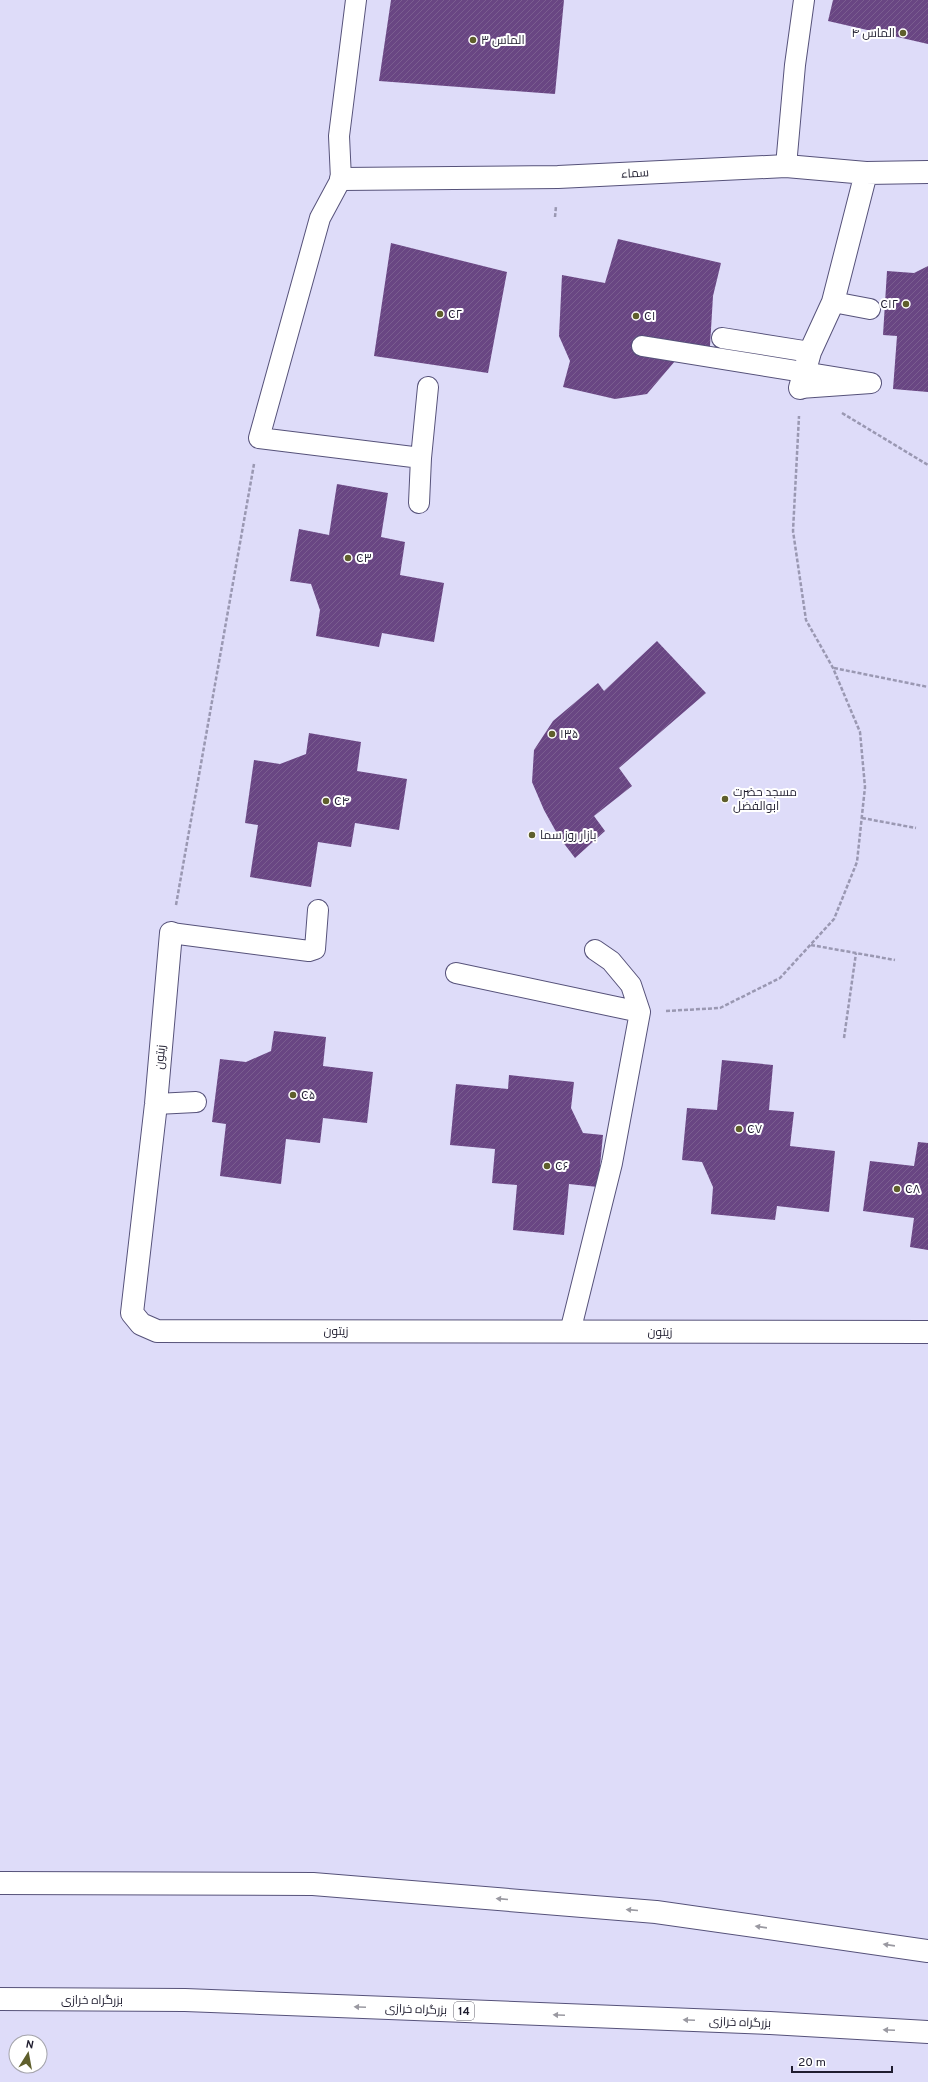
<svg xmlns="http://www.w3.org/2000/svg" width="928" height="2082" font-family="Overpass,Cairo,sans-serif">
<defs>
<pattern id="building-hatch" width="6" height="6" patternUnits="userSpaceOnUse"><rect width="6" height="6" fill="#694683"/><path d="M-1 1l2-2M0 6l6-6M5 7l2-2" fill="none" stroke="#7a5d8f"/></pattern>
</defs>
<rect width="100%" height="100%" fill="#dedcf9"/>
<path fill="url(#building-hatch)" d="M391 0H564L555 94 379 81Z
M833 0H928V44L828 21Z
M618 239 721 263 713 296 710 346 706 355 681 354 647 394 615 399 563 387 570 361 559 336 562 275 605 283Z
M391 243 507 272 488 373 374 356Z
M928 266V392L893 389 897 336 883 335 887 271 914 273Z
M337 484 388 493 381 537 405 542 400 575 444 583 434 642 382 633 379 647 316 636 320 610 311 584 290 581 299 529 329 535Z
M657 641 706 693 619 768 632 786 594 816 605 831 575 858 559 837 544 810 532 782 534 750 553 721 598 683 604 691Z
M309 733 361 742 357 771 407 779 399 830 355 823 351 847 318 842 311 887 250 877 258 825 245 823 254 760 280 764 306 754Z
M274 1031 326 1037 323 1066 373 1072 367 1123 323 1118 320 1143 286 1139 281 1184 220 1176 226 1124 212 1122 220 1059 246 1062 271 1051Z
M722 1060 773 1065 769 1110 794 1112 790 1146 835 1151 829 1212 777 1206 775 1220 711 1214 713 1187 702 1162 682 1160 687 1108 717 1110Z
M509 1075 574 1082 571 1108 583 1133 603 1135 598 1187 569 1184 564 1235 513 1230 517 1185 492 1183 495 1149 450 1145 456 1084 508 1089Z
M918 1142 928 1143V1250L910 1247 914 1218 863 1211 870 1161 914 1166Z"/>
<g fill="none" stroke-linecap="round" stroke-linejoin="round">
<g stroke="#56527a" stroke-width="22">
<path id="service" d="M356 0 339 136 341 179 320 218 259 438 421 458 419 503
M786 166 795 65 804 0
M833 302 870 309
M722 338 810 352
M642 346 871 383 800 388
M421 458 428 387
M171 933 309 951 315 949 318 910
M595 950 611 961 631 985 640 1012
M456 973 640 1012 612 1163 570 1332
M156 1104 196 1102"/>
</g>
<g stroke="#56527a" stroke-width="24">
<path id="minor" d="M341 179 558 177 786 166 866 173 928 172
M800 388 810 352 833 302 866 173
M171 933 156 1104 132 1313 141 1324 157 1331 928 1332"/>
</g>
<g stroke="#56527a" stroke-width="24">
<path id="trunk" d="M0 1883 313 1884 656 1912 928 1951
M0 1999 185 2000 770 2023 928 2032"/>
</g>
<path stroke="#9a98b2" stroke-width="2.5" stroke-dasharray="4 2" stroke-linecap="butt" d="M555 217 556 206
M842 413 928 465
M834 668 928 687
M862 818 916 828
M176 905 254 464
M811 945 895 960
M666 1011 720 1008 780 978 834 919 857 862 865 787 860 732 833 668 806 620 793 531 799 416
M844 1038 856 953"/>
<use href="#service" stroke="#fff" stroke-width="20"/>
<use href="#minor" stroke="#fff" stroke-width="22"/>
<use href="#trunk" stroke="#fff" stroke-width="22"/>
</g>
<defs><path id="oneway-solid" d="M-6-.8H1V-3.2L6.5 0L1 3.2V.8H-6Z"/></defs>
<g fill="#9a99a1">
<use href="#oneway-solid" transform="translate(502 1899) rotate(-175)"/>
<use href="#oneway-solid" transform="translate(632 1910) rotate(-175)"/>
<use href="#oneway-solid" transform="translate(761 1927) rotate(-172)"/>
<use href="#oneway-solid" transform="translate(889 1945) rotate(-172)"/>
<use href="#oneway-solid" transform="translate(360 2007) rotate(-178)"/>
<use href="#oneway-solid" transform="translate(559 2015) rotate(-178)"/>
<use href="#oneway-solid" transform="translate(689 2020) rotate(-178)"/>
<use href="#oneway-solid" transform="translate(889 2030) rotate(-177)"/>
</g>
<g fill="#5f5f2c" stroke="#fff" stroke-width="1.5">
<circle cx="903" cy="33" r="4"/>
<circle cx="473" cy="40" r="4"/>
<circle cx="906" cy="304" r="4"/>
<circle cx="440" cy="314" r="4"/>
<circle cx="636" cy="316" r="4"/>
<circle cx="348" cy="558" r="4"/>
<circle cx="552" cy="734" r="4"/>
<circle cx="725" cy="799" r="4"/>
<circle cx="326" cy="801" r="4"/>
<circle cx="532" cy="835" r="4"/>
<circle cx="293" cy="1095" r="4"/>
<circle cx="739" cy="1129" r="4"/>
<circle cx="547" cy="1166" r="4"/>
<circle cx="897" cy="1189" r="4"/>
</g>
<g text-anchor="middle" stroke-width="4" stroke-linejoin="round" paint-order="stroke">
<rect fill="#fff" stroke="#62616d" stroke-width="1" x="454" y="2002" width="20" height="18" rx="3"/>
<g font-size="11" font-weight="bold" fill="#1f1d2f">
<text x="464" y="2015">14</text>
</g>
<g font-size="12" fill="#1f1d2f" stroke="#fff" text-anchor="start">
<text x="895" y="37" text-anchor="end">الماس ۴</text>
<text x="481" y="44">الماس ۳</text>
<text x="898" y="308" text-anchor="end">C۱۲</text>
<text x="448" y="318">C۲</text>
<text x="644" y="320">C۱</text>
<text x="356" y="562">C۳</text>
<text x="560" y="738">۱۳۵</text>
<text x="733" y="796">مسجد حضرت<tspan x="733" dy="14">ابوالفضل</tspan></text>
<text x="334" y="805">C۴</text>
<text x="540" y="839">بازار روز سما</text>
<text x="301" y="1099">C۵</text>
<text x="747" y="1133">C۷</text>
<text x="555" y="1170">C۶</text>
<text x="905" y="1193">C۸</text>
</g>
<g font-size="12" fill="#1f1d2f" stroke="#fff">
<text transform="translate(635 173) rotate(-3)" y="4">سماء</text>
<text transform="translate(160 1057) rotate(-85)" y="4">زیتون</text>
<text x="336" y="1335">زیتون</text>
<text x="660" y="1336">زیتون</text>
<text x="92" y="2004">بزرگراه خرازی</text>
<text transform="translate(416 2009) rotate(2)" y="4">بزرگراه خرازی</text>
<text transform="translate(740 2022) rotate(2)" y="4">بزرگراه خرازی</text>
</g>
</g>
<g transform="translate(28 2054) rotate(11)"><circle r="19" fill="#ffffff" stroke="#a5a5ac"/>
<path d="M0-3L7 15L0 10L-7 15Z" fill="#5f5f2c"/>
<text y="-6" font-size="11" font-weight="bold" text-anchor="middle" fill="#1f1d2f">N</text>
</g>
<path d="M792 2066v6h100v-6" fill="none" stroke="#1f1d2f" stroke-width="2"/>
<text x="798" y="2066" font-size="12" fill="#1f1d2f" stroke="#ffffff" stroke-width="3" paint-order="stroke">20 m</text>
</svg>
